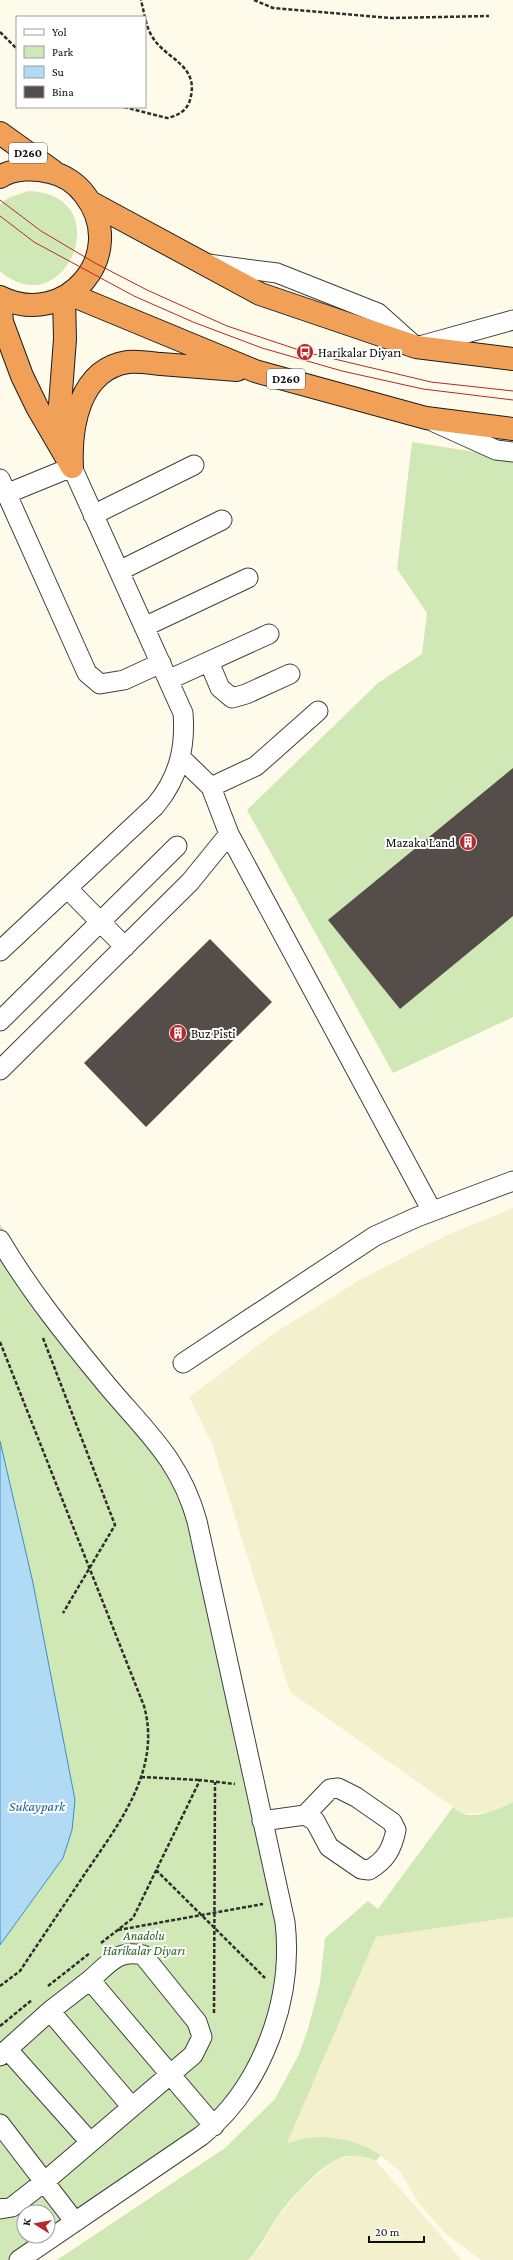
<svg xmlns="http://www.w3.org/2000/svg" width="513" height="2260" font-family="'Crimson Pro',serif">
<rect width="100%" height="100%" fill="#fffbeb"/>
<path fill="#f3f1cd" d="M513 1208V1802L490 1812 463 1814 290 1692 212 1444 189 1397 273 1334 363 1278 447 1235Z
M513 1917V2260H481L446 2234 419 2204 399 2170 376 2152 348 2141 333 2138H317L286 2144 376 1937Z
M358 2155 376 2161 462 2260H248L260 2248 277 2217 303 2187 333 2161 340 2158Z"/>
<path fill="#cfe8b6" d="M28 191C121 194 65 328 0 271V204L8 198Z
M412 442 513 458V1017L393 1073 247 810 378 683 422 654 427 613 397 569Z
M0 1224 53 1307 163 1435 235 1681 291 1946 257 2070 231 2101 99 2199 48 2233V2212H24V2236H43L7 2260H0Z
M513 1802V1917L376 1937 287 2143C291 2143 297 2140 302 2139 328 2134 358 2140 381 2155L376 2161C364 2156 352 2153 340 2158 321 2165 289 2200 277 2217 267 2232 261 2247 248 2260H57L225 2148 275 2099 299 2054 308 2029 320 1983 325 1938 368 1901 378 1909 453 1807C456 1809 460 1813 463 1814 479 1818 500 1809 513 1802Z"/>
<path fill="#b1daf5" stroke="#3a8eca" d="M0 1441 33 1583 75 1800 72 1830 63 1858 0 1945Z"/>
<path fill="#544d49" d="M513 768V916L400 1009 328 920Z
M210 939 272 1002 146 1127 84 1063Z"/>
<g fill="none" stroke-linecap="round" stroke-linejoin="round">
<g stroke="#3f3f3f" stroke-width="21">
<path id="minor" d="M208 264 277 273 378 313 416 347 513 320
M434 422 496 450 513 452
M0 479 87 673 100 684 124 680 161 663
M93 515 194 465
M119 571 222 520
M144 627 248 578
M209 662 220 688 232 698 246 694 290 674
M168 680 269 634
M181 758 211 787 229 834 432 1211
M211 787 256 766 318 711
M67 888 125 947
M0 951 155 806C178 779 186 749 183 713L72 467 6 494
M0 1021 177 846
M0 1070 190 882 229 834
M0 1240C30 1291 68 1338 106 1384 145 1431 180 1459 197 1521L285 1922C294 1999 262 2088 201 2136L19 2260
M183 1363 375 1236 417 1217 513 1181
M262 1821 305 1815 315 1821 329 1847 361 1869 369 1870C386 1860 392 1849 396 1830L392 1822 356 1797 338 1788 330 1789 305 1815
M50 2011 131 2106
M8 2050 90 2142
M0 2056 50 2011 90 1980 214 2126
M0 2124 75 2222
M0 2209 12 2207 44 2182 193 2055 202 2037 197 2022 143 1955C117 1949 109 1964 90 1980"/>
</g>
<g stroke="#1d1d1d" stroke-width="24">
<path id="highway" d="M0 133 53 171
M0 177C14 168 34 168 50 172 64 175 77 184 85 195 130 254 66 330 0 297
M90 202 260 294 416 347 513 359
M69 294 255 371 426 418 513 429
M0 298 2 322 22 376 37 407 72 467
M64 298 65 339 60 405 65 444
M72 467C70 427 79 369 128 362 138 361 151 363 161 364 187 366 212 368 237 370"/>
</g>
<path stroke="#2e2e2e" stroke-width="2.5" stroke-dasharray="4 2" stroke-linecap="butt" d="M254 0 273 8 391 18 489 16
M0 32 17 49
M124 107 167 118C177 116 187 111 190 100 200 65 167 60 153 38 146 28 144 12 141 0
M43 1338 115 1525 63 1613
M0 1342 144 1706C162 1770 118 1825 84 1875 63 1907 41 1939 20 1971L0 1986
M141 1777 200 1780
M156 1870 265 1978
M118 1930 263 1904
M101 1943 133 1918 200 1780 235 1784
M48 1986 90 1953
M214 2013 215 1782
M0 2026 32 2000"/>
<use href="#minor" stroke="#fff" stroke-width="19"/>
<use href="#highway" stroke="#f1a057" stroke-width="22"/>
<path stroke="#b9272b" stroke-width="1" d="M0 200 41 231 95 263 147 290 227 326 305 352 431 382 513 391
M0 216 34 242 134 296 193 322 262 348 342 371 423 389 513 400"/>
</g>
<defs>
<g id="bus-disc" transform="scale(0.9)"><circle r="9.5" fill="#b9272b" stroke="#fff"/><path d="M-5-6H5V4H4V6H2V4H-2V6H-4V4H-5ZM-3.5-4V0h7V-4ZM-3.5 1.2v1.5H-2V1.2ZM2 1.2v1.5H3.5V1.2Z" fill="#fff"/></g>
<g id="building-disc" transform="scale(0.9)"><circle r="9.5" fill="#b9272b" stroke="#fff"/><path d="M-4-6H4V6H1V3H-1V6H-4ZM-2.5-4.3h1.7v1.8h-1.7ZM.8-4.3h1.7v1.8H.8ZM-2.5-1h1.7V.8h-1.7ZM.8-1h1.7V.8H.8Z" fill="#fff"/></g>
</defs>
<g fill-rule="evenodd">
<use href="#bus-disc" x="305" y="352"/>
<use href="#building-disc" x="468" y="842"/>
<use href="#building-disc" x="178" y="1033"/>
</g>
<g text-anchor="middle" stroke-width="4" stroke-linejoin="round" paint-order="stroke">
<g fill="#fff" stroke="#555" stroke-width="1">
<rect x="9" y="143" width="38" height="20" rx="3"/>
<rect x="267" y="369" width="38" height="20" rx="3"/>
</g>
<g font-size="12" font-weight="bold" fill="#0c0c0c">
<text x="28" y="157">D260</text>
<text x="286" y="383">D260</text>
</g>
<g font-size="13" fill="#0c0c0c" stroke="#fff" text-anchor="start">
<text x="318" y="357">Harikalar Diyarı</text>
<text x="455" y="847" text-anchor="end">Mazaka Land</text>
<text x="191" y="1038">Buz Pisti</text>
</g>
<g font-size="13" font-style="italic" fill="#2b621e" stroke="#fff">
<text x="144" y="1940">Anadolu<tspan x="144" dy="15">Harikalar Diyarı</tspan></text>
</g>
<g font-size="14" font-style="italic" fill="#185f9b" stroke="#fff">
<text x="37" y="1811">Sukaypark</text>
</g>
</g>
<rect x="16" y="16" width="130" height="92" fill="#ffffff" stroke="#9e9e9e"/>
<rect x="24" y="29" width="20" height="6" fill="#ffffff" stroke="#9e9e9e"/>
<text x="52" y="36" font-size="12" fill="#0c0c0c">Yol</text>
<rect x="24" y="46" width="20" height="12" fill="#cfe8b6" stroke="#9e9e9e"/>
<text x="52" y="56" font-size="12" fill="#0c0c0c">Park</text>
<rect x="24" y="66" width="20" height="12" fill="#b1daf5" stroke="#9e9e9e"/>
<text x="52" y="76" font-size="12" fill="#0c0c0c">Su</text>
<rect x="24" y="86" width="20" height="12" fill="#544d49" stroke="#9e9e9e"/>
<text x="52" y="96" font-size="12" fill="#0c0c0c">Bina</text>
<g transform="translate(36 2224) rotate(281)"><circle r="19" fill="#ffffff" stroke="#9e9e9e"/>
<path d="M0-3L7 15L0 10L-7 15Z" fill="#b9272b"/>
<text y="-6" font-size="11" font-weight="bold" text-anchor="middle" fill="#0c0c0c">K</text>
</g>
<path d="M369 2236v6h55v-6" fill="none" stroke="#0c0c0c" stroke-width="2"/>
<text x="375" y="2236" font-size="12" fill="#0c0c0c" stroke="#ffffff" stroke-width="3" paint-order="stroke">20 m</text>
</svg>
